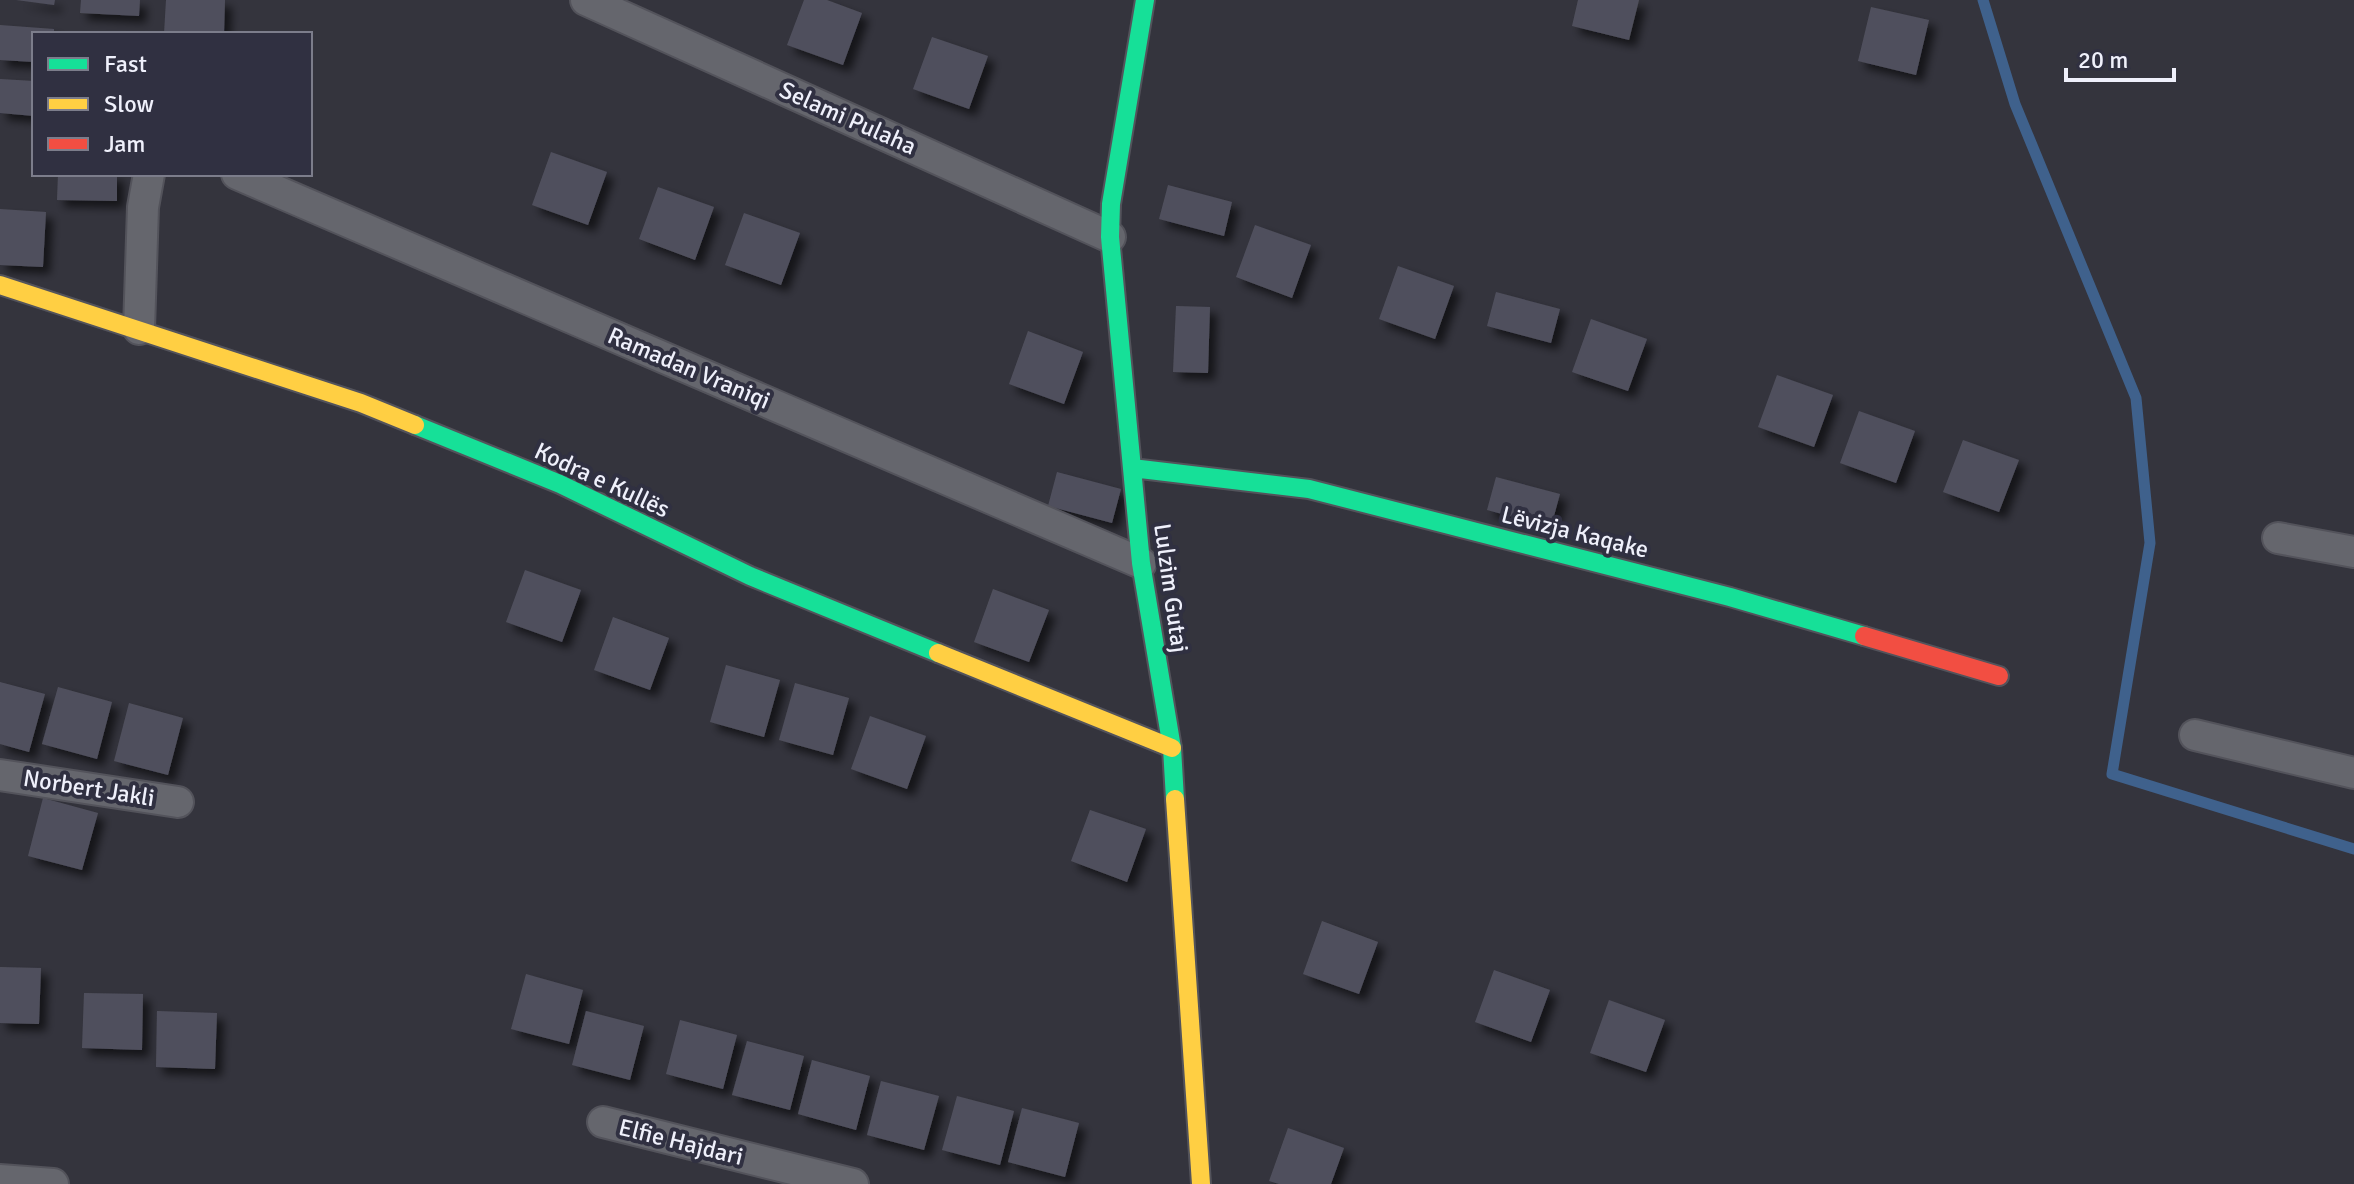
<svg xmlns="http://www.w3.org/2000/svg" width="2354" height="1184" font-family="Signika,sans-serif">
<defs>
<filter id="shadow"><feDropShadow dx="7" dy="7" stdDeviation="4" flood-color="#0009"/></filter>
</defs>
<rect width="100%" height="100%" fill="#34343d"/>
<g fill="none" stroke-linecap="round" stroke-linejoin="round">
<path stroke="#3f618c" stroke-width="11" d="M1983 0 2015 104 2136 398 2150 543 2112 774 2354 849"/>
</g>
<path fill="#50505d" filter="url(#shadow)" d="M16 0H55L54 5Z
M81 0H140L139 16 80 13Z
M166 0H225L224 34H164Z
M804 0H827L862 13 843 65 787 45Z
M1578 0H1639L1629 40 1572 26Z
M1871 7 1929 20 1916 75 1858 61Z
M0 25 54 29V34H34V62L0 60Z
M932 37 988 56 969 109 913 89Z
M0 79 34 81V116L0 113Z
M551 152 607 172 588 225 532 205Z
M58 174H117V201L57 200Z
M1168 185 1232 202 1224 236 1159 219Z
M658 187 714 207 695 260 639 239Z
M0 209 46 212 43 267 0 265Z
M744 213 800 233 781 285 725 265Z
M1255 225 1311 245 1292 298 1236 277Z
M1398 266 1454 286 1435 339 1379 319Z
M1496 292 1560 309 1551 343 1487 326Z
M1176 306 1210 307 1208 373 1173 372Z
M1591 319 1647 339 1628 391 1572 372Z
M1028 331 1083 352 1064 404 1009 384Z
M1777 375 1833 395 1814 447 1758 427Z
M1859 411 1915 431 1896 483 1840 463Z
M1963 440 2019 460 1999 512 1943 492Z
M1057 472 1121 489 1112 523 1048 506Z
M1496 477 1560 494 1551 527 1487 510Z
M525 570 581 590 562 642 506 622Z
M993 589 1049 610 1029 662 974 642Z
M613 617 669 638 650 690 594 670Z
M726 665 780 680 764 737 710 722Z
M0 682 45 694 29 752 0 744Z
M795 683 849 698 833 755 779 740Z
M58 687 112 702 97 759 42 744Z
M129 703 183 718 168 775 114 761Z
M870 716 926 736 907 789 851 769Z
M43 798 98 813 82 870 28 856Z
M1090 810 1146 829 1127 882 1071 861Z
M1322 921 1378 942 1359 994 1303 974Z
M0 967 41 968 39 1024 0 1023Z
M1494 970 1550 990 1531 1042 1475 1022Z
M526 974 583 990 569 1044 511 1029Z
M84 993 143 994 142 1050 82 1048Z
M1609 1000 1665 1020 1646 1072 1590 1053Z
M157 1011 217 1013 215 1069 156 1067Z
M586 1011 644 1026 630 1080 572 1065Z
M680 1020 737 1035 723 1089 666 1074Z
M747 1041 804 1056 790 1110 732 1095Z
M812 1060 870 1076 856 1130 798 1114Z
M881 1081 939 1096 924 1150 867 1135Z
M957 1096 1014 1111 1000 1165 942 1150Z
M1022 1108 1079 1123 1065 1177 1008 1162Z
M1288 1128 1344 1148 1331 1184H1279L1269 1181Z"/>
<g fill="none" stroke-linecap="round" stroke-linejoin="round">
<g stroke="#53535b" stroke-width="34">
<path id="street" d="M586 0 1110 237
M237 174 1141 563
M139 329 143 207 149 174
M2278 538 2354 552
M2195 735 2354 773
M0 775 178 802
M603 1122 853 1184
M0 1180 53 1184"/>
</g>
<g stroke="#53535b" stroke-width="22">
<path id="fast" d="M1145 0 1111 204 1110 237 1141 563 1172 748 1175 799
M415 425 560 484 750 576 938 653
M1132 468 1309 489 1730 597 1864 636"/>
</g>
<g stroke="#53535b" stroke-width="22">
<path id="slow" d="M0 285 361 403 415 425
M938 653 1172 748
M1175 799 1201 1184"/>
</g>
<g stroke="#53535b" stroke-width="22">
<path id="jam" d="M1864 636 1999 676"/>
</g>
<use href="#street" stroke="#65666d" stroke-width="30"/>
<use href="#fast" stroke="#16e098" stroke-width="18"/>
<use href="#slow" stroke="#ffcf43" stroke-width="18"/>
<use href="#jam" stroke="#f24e42" stroke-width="18"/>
</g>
<g text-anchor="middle" stroke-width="8" stroke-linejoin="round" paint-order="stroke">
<g font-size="24" fill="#eff0fb" stroke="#303041">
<text transform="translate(848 118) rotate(24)" y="8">Selami Pulaha</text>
<text transform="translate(689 368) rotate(23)" y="8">Ramadan Vraniqi</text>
<text transform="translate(602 480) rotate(25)" y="8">Kodra e Kullës</text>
<text transform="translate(1575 532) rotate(14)" y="8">Lëvizja Kaqake</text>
<text transform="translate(1171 588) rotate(82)" y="8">Lulzim Gutaj</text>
<text transform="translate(89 788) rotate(9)" y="8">Norbert Jakli</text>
<text transform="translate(681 1142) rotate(14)" y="8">Elfie Hajdari</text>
</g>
</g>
<rect x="32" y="32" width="280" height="144" fill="#303041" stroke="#7c7d8b" stroke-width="2"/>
<rect x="48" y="58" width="40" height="12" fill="#16e098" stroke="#7c7d8b" stroke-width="2"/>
<text x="104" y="72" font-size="24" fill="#eff0fb">Fast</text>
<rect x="48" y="98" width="40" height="12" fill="#ffcf43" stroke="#7c7d8b" stroke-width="2"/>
<text x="104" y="112" font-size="24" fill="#eff0fb">Slow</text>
<rect x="48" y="138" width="40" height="12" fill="#f24e42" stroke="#7c7d8b" stroke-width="2"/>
<text x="104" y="152" font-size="24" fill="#eff0fb">Jam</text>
<path d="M2066 68v12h108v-12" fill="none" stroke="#eff0fb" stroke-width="4"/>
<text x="2078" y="68" font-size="24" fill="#eff0fb" stroke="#303041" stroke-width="6" paint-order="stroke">20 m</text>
</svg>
